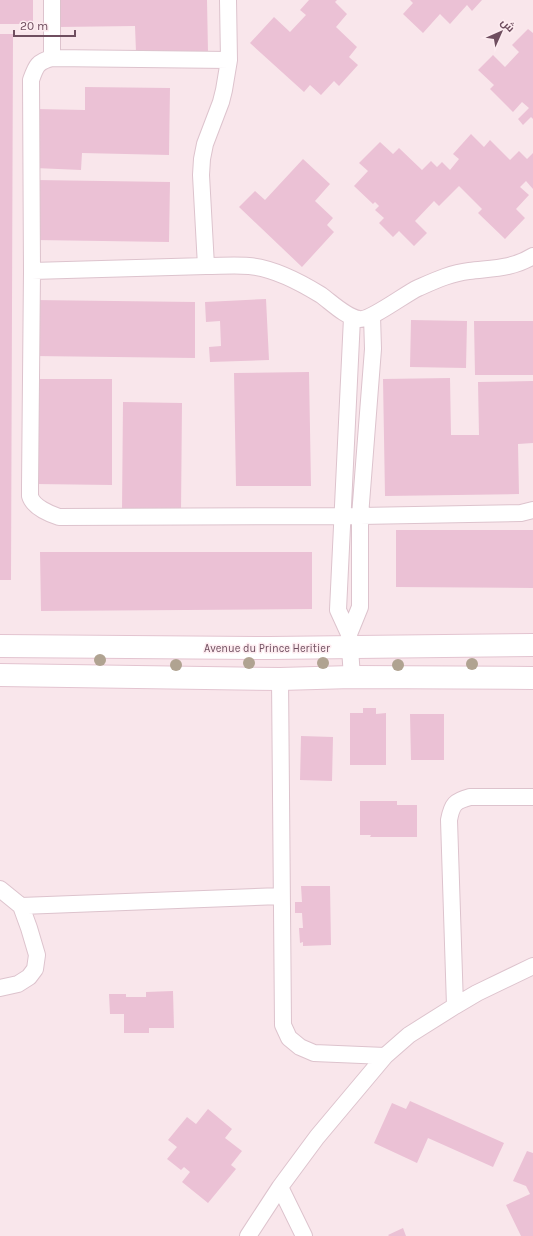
<svg xmlns="http://www.w3.org/2000/svg" width="533" height="1236" font-family="Karla,Cairo,sans-serif">
<rect width="100%" height="100%" fill="#f9e6eb"/>
<path fill="#ebc1d5" d="M0 0H33V24H0Z
M59 0H207L208 52H136L135 26 59 27Z
M309 0H337L335 2 347 14 336 27 357 47 349 57 358 65 339 86 334 81 321 95 310 85 304 92 250 43 274 17 290 32 306 15 300 10Z
M410 0H482L472 11 467 5 450 24 440 14 423 33 403 14 413 3Z
M528 29 533 33V119L531 117 523 125 518 119 529 108 522 102 513 112 490 89 494 85 478 70 493 55 505 67 519 52 512 45Z
M0 34H13L11 580H0Z
M85 87 170 88 169 155 82 153 81 170 35 168 36 109 85 110Z
M471 134 484 147 490 140 510 160 519 151 527 159 533 153V189L526 181 520 187 529 195 516 209 525 218 505 239 478 213 482 209 459 186 439 206 434 201 415 221 427 233 414 246 399 231 393 237 379 223 384 218 375 210 379 206 375 202 373 204 354 186 368 171 359 163 380 142 393 154 399 148 422 170 431 161 437 167 442 162 450 170 459 159 453 154Z
M303 159 330 184 315 201 333 218 327 225 334 232 302 267 239 207 255 191 265 200Z
M36 180 170 182 169 242 36 240Z
M266 299 269 360 210 362 209 347 221 346 220 321 206 322 205 302Z
M34 300 195 302V358L34 356Z
M411 320 467 321 466 368 410 367Z
M474 321H533V375H475Z
M309 372 311 486H236L234 373Z
M450 378 451 435H479L478 382 533 381V443L518 444 519 494 385 496 383 379Z
M36 379H112V485L36 484Z
M123 402 182 403 181 512 122 511Z
M396 530H533V588L396 587Z
M40 552H312V609L41 611Z
M363 708H376V714L386 713V765H350V713H363Z
M410 714H444V760H411Z
M301 736 333 737 332 781 300 780Z
M360 801H397V805H417V837H370L371 835H360Z
M301 886H330L331 945 303 946V942L300 943 299 928H303L302 913H295V902H302Z
M173 991 174 1028H149V1033H124V1014H110L109 994H126V997H146V992Z
M410 1101 504 1143 493 1167 428 1138 417 1163 374 1143 392 1103 406 1109Z
M208 1109 232 1129 225 1138 242 1151 231 1165 236 1169 208 1203 182 1182 190 1172 184 1167 181 1170 167 1159 177 1147 168 1140 187 1117 196 1124Z
M527 1151 533 1153V1236H521L506 1205 530 1194 526 1186 513 1181Z
M403 1228 406 1236H389L388 1235Z"/>
<g fill="none" stroke-linecap="round" stroke-linejoin="round">
<g stroke="#ddc3cd" stroke-width="18">
<path id="street" d="M228 0 229 60 224 90 221 102 205 144 202 159 201 175 206 266C220 266 235 265 249 266 274 268 300 282 321 295 332 303 346 317 359 319 370 321 405 294 418 288 434 281 451 273 469 271 492 268 512 269 533 256
M52 58V0
M229 60 52 58C37 62 36 66 31 80L32 271 30 486C30 489 30 493 30 496 33 507 50 514 59 517L360 516 521 513 533 510
M32 271 206 266
M349 634 360 607V516L373 349 372 316
M352 677 349 634 338 610 352 318
M280 679 283 1025 289 1038 300 1047 314 1053 385 1056
M0 889 21 906 29 928 37 955 35 969 29 977 18 984 0 988
M21 906 281 896
M455 1006 449 820C452 804 455 801 470 797H533
M280 1187 304 1236
M248 1236 280 1187 317 1137 385 1056 409 1035 455 1006 477 993 533 966"/>
</g>
<g stroke="#e3c4d0" stroke-width="24">
<path id="secondary" d="M0 646 269 648 533 645
M0 675 280 679 352 677 533 678"/>
</g>
<use href="#street" stroke="#fff" stroke-width="16"/>
<use href="#secondary" stroke="#fff" stroke-width="22"/>
</g>
<g fill="#b0a391">
<circle cx="100" cy="660" r="6"/>
<circle cx="249" cy="663" r="6"/>
<circle cx="323" cy="663" r="6"/>
<circle cx="472" cy="664" r="6"/>
<circle cx="176" cy="665" r="6"/>
<circle cx="398" cy="665" r="6"/>
</g>
<g text-anchor="middle" stroke-width="3" stroke-linejoin="round" paint-order="stroke">
<g font-size="11" fill="#6f4e5f" stroke="#fdecf0">
<text x="267" y="652">Avenue du Prince Heritier</text>
</g>
</g>
<g transform="translate(501 32) rotate(45)" stroke="#fdecf0" stroke-width="3" paint-order="stroke">
<path d="M0-3L7 15L0 10L-7 15Z" fill="#6f4e5f"/>
<text y="-6" font-size="11" font-weight="bold" text-anchor="middle" fill="#6f4e5f">ش</text>
</g>
<path d="M14 30v6h61v-6" fill="none" stroke="#6f4e5f" stroke-width="2"/>
<text x="20" y="30" font-size="12" fill="#6f4e5f" stroke="#fdecf0" stroke-width="3" paint-order="stroke">20 m</text>
</svg>
